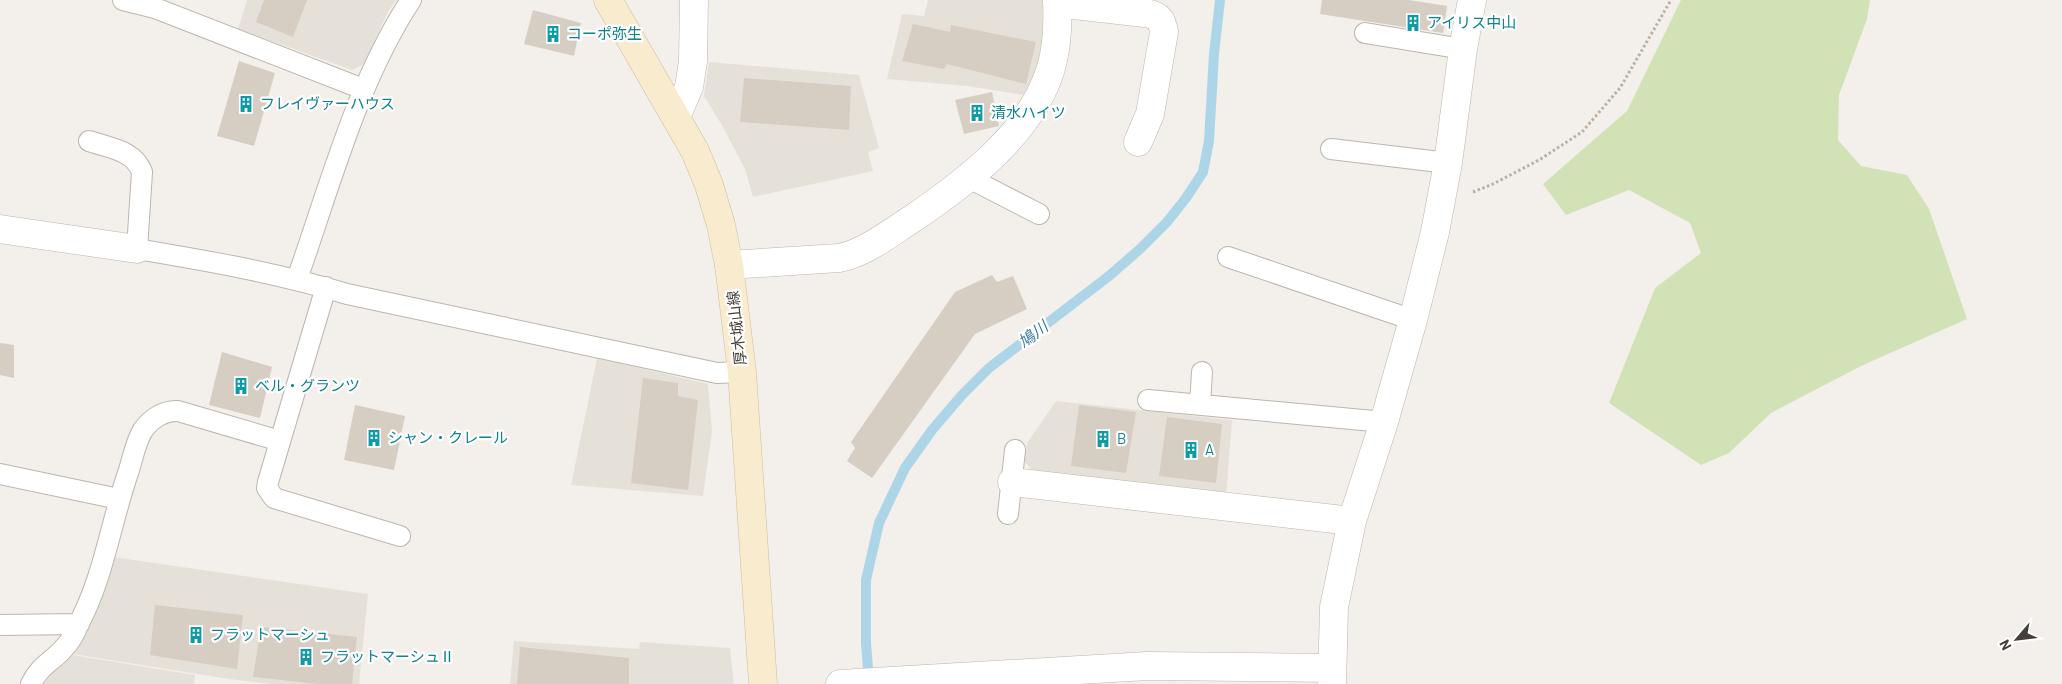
<svg xmlns="http://www.w3.org/2000/svg" width="2062" height="684" font-family="Barlow,'Noto Sans JP',sans-serif">
<rect width="100%" height="100%" fill="#f3efea"/>
<path fill="#e6e1d8" d="M247 0H396L388 12 363 65 352 70 238 29Z
M928 0H1045L1044 44 1037 74 1024 95 967 86 887 79 902 14 924 16Z
M709 62 859 75 879 148 868 152 873 171 753 197 745 169 723 127 704 96Z
M597 358 708 384 712 431 703 496 571 485Z
M1056 401 1232 420 1226 497 1035 473 1024 461 1027 443Z
M113 557 368 594 359 684H272L229 679 73 654 82 641 100 600Z
M514 641 639 649 640 642 730 648 734 684H510Z
M72 655 195 675 194 684H43L56 667Z"/>
<path fill="#d2e2b7" d="M1681 0H1870L1867 19 1839 95 1838 140 1861 166 1907 175 1929 209 1967 319 1863 365 1771 413 1729 453 1701 465 1609 403 1655 288 1701 253 1690 223 1629 190 1566 215 1543 184 1627 111Z"/>
<g fill="none" stroke-linecap="round" stroke-linejoin="round">
<path stroke="#add5e8" stroke-width="10" d="M869 681 866 643V580L879 523 905 468 932 430 962 395 989 368 1109 276 1140 249 1167 222 1186 198 1203 172 1209 141 1214 54 1220 0"/>
</g>
<path fill="#d6cdc3" d="M264 0H307L293 37 256 22Z
M1322 0H1409L1447 6 1443 33 1320 14Z
M533 10 581 23 574 56 524 44Z
M913 24 950 32 951 25 1036 42 1026 84 947 64 944 69 902 61Z
M239 61 275 73 254 146 217 136Z
M744 78 851 86 849 130 740 122Z
M992 92 999 126 964 134 955 100Z
M992 275 997 282 1013 276 1027 309 975 334 872 478 847 461 855 448 851 442 955 292Z
M0 343 14 345V378L0 375Z
M222 352 272 367 260 418 209 405Z
M643 378 678 383V396L698 400 688 490 631 483Z
M355 405 405 416 394 470 344 460Z
M1079 405 1136 412 1126 473 1071 466Z
M1167 417 1222 424 1216 483 1159 476Z
M155 605 243 615 237 669 150 655Z
M261 627 357 637 352 684H317L253 677Z
M520 647 629 658V684H517Z"/>
<g fill="none" stroke-linecap="round" stroke-linejoin="round">
<g stroke="#bdb6ad" stroke-width="22">
<path id="lane" d="M123 0 155 8 363 89
M1365 33 1463 49
M89 141C109 148 134 150 142 172L137 249C208 261 278 273 347 294L717 373 742 372
M1331 149 1448 163
M969 178 1039 214
M1228 257 1413 320
M297 279C330 186 357 82 411 0
M326 287 268 482 267 488 274 498 400 536
M1148 400 1384 422
M1200 405 1202 372
M0 474 119 499
M1008 514 1015 450
M0 625 79 624
M31 684C39 666 53 661 64 648 70 642 75 633 78 625 104 577 111 521 129 470 133 457 136 441 143 430 151 419 164 410 178 411L280 441"/>
</g>
<g stroke="#bdb6ad" stroke-width="29">
<path id="street" d="M1057 3 1145 13C1158 15 1162 19 1164 32L1150 114 1138 142
M676 117 689 87 693 61 694 0
M0 229 137 249
M729 265 839 258C865 253 890 233 912 219 965 183 1032 133 1051 68 1057 48 1058 21 1057 0
M1012 482 1352 521
M840 684 1147 666 1332 668
M1332 684 1334 607 1352 521 1384 422 1413 320 1435 232 1448 163 1463 49 1472 0"/>
</g>
<g stroke="#cdbd9e" stroke-width="29">
<path id="secondary" d="M608 0 695 151 709 185 721 225 729 265 742 372 763 684"/>
</g>
<path stroke="#bdb0a0" stroke-width="3" stroke-dasharray="2.5 2.5" stroke-linecap="butt" d="M1473 192 1493 184 1539 160 1582 132 1620 88 1671 0"/>
<use href="#lane" stroke="#fff" stroke-width="20"/>
<use href="#street" stroke="#fff" stroke-width="28"/>
<use href="#secondary" stroke="#f8ebce" stroke-width="28"/>
</g>
<defs>
<g id="building-bare" transform="scale(1.35)"><path d="M-4-6H4V6H1V3H-1V6H-4ZM-2.5-4.3h1.7v1.8h-1.7ZM.8-4.3h1.7v1.8H.8ZM-2.5-1h1.7V.8h-1.7ZM.8-1h1.7V.8H.8Z" fill="#0f9aa8" stroke="#fff" stroke-width="2.5" paint-order="stroke"/></g>
</defs>
<g fill-rule="evenodd">
<use href="#building-bare" x="1413" y="23"/>
<use href="#building-bare" x="553" y="34"/>
<use href="#building-bare" x="246" y="104"/>
<use href="#building-bare" x="977" y="113"/>
<use href="#building-bare" x="241" y="386"/>
<use href="#building-bare" x="374" y="438"/>
<use href="#building-bare" x="1103" y="439"/>
<use href="#building-bare" x="1191" y="450"/>
<use href="#building-bare" x="196" y="635"/>
<use href="#building-bare" x="306" y="657"/>
</g>
<g text-anchor="middle" stroke-width="4.5" stroke-linejoin="round" paint-order="stroke">
<g font-size="15" fill="#0d838f" stroke="#fff" text-anchor="start">
<text x="1427" y="28">アイリス中山</text>
<text x="567" y="39">コーポ弥生</text>
<text x="260" y="109">フレイヴァーハウス</text>
<text x="991" y="118">清水ハイツ</text>
<text x="255" y="391">ベル・グランツ</text>
<text x="388" y="443">シャン・クレール</text>
<text x="1117" y="444">B</text>
<text x="1205" y="455">A</text>
<text x="210" y="640">フラットマーシュ</text>
<text x="320" y="662">フラットマーシュⅡ</text>
</g>
<g font-size="15" fill="#463f39" stroke="#fff">
<text transform="translate(737 328) rotate(-96)" y="5">厚木城山線</text>
</g>
<g font-size="16" font-style="italic" fill="#3c7c9e" stroke="#fff">
<text transform="translate(1033 334) rotate(-37)" y="6">鳩川</text>
</g>
</g>
<g transform="translate(2017 639) rotate(242)" stroke="#ffffff" stroke-width="4" paint-order="stroke">
<path d="M0-4L9 19L0 12L-9 19Z" fill="#463f39"/>
<text y="-8" font-size="14" font-weight="bold" text-anchor="middle" fill="#463f39">N</text>
</g>
</svg>
